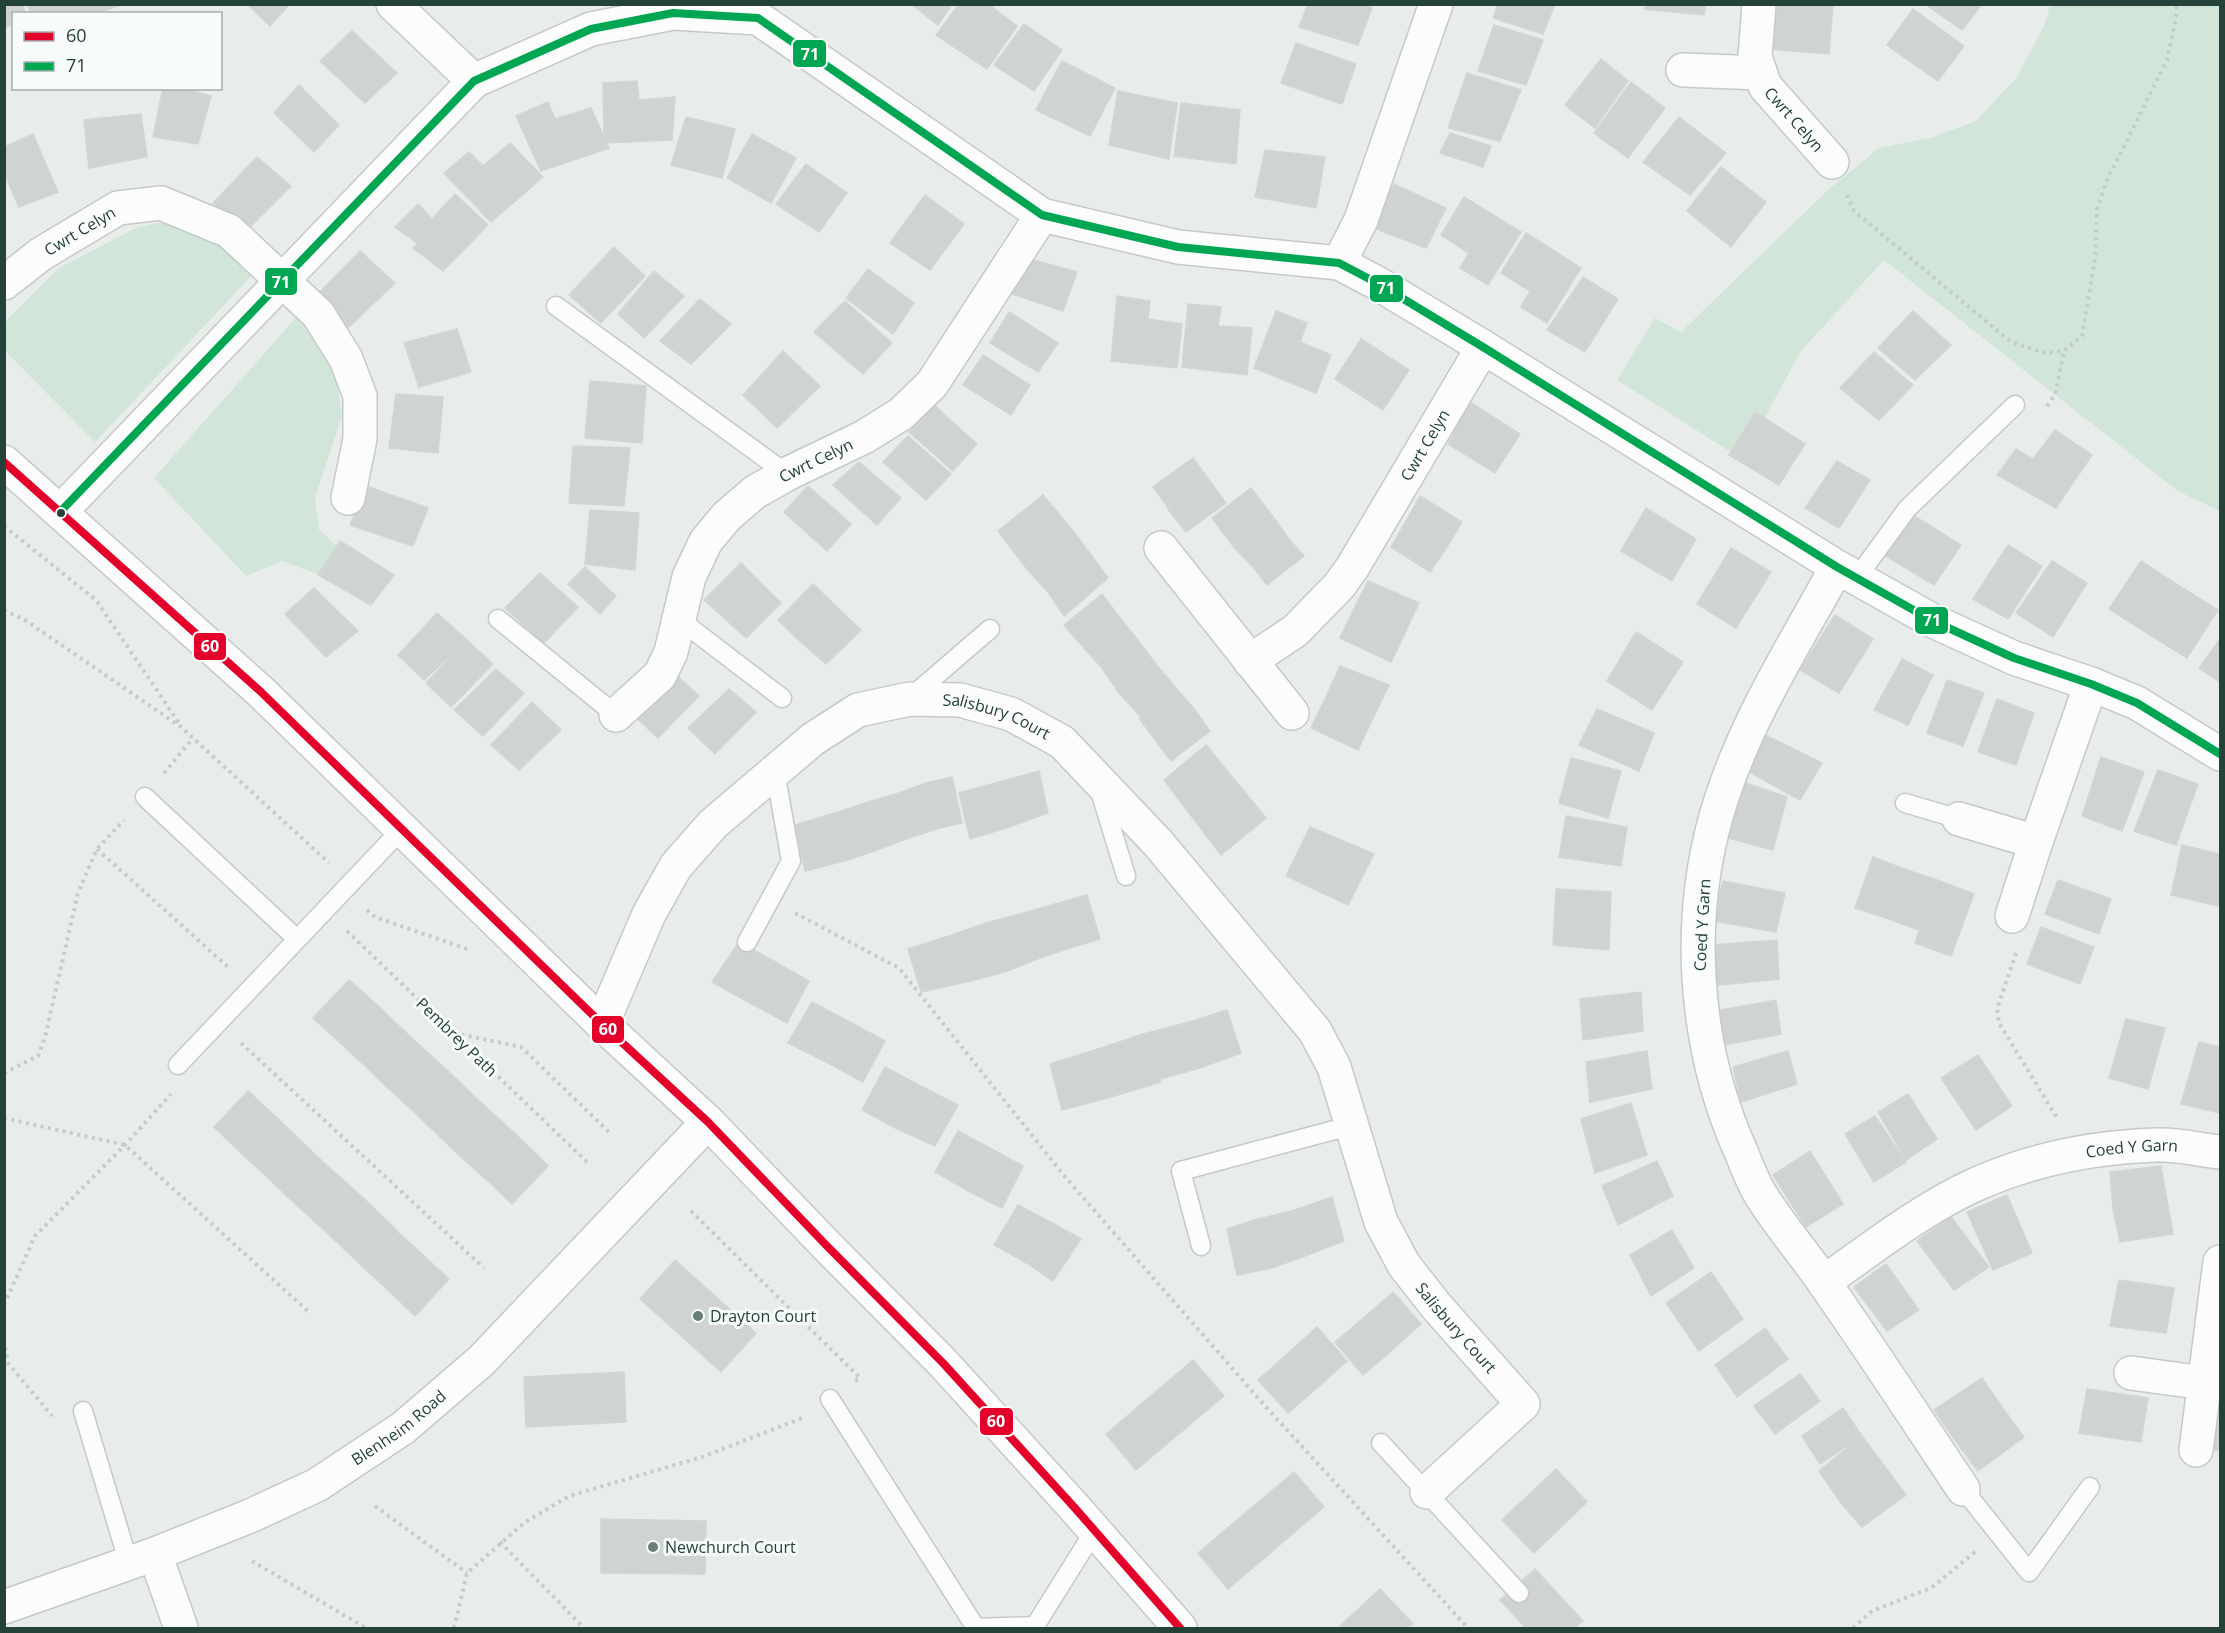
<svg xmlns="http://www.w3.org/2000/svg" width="2225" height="1633" font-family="'Open Sans',sans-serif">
<rect width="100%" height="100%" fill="#e8edeb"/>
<path fill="#d1e6d8" d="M2050 5H2220V511L2179 492 1884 260 1801 351 1742 459 1617 380 1655 318 1681 332 1829 189 1879 148 1930 138 1976 121 2017 77 2045 24Z
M172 220 214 235 255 272 95 442 5 351 4 323 59 268 138 227Z
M299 314 333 359 342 416 315 498 319 530 372 577 368 593 282 561 246 576 154 478Z"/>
<path fill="#cfd4d2" stroke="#d1d6d4" stroke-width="1.5" d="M4 4H22L26 14H14V24L4 28Z
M27 4H83L85 14H32Z
M83 4H125L93 14H85Z
M247 4H290L270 26Z
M911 4H952L938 25Z
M959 4H988L1017 26 987 69 936 35Z
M1308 4H1362L1372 8 1358 45 1299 27Z
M1498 4H1555L1543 34 1493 18Z
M1646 4H1706L1704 15 1645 9Z
M1776 4H1833L1829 54 1770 49Z
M1925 4H1982L1962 30Z
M1913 9 1964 46 1938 81 1887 45Z
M1024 24 1062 50 1034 91 994 65Z
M1494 25 1543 40 1526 85 1478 71Z
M352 31 397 73 365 103 320 61Z
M1296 43 1356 64 1342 104 1281 83Z
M1601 59 1628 81 1595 128 1565 105Z
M1062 61 1115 88 1090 136 1036 110Z
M1467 73 1521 90 1500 141 1448 128Z
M637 81 639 100 675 97 672 140 604 143 603 83Z
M1631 82 1665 108 1628 158 1594 133Z
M299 85 339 125 314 152 274 113Z
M163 88H183L211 96 198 144 153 137Z
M1118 91 1177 103 1169 159 1109 145Z
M548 102 555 119 591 108 609 148 541 171 516 116Z
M1181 103 1240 110 1236 164 1174 156Z
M141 114 147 157 89 168 84 120Z
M686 117 735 129 722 178 671 165Z
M1679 117 1726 153 1690 195 1643 162Z
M1450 133 1491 146 1483 167 1440 153Z
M33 134 58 192 19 207 4 173V147Z
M752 134 796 158 771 203 727 178Z
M510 143 543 177 491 222 444 173 469 152 483 166Z
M1265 150 1325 157 1316 208 1255 197Z
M257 157 291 186 243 234 213 203Z
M806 164 847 193 819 232 776 204Z
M1721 167 1766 202 1731 247 1687 211Z
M1394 184 1446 208 1426 248 1371 227Z
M455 194 488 225 443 271 413 248 417 243 395 227 418 204 432 219Z
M925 195 964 224 930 270 890 243Z
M1464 197 1521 232 1488 285 1460 268 1469 253 1441 235Z
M1526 233 1581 268 1547 323 1521 307 1530 291 1501 273Z
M614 247 645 276 601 323 569 295Z
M360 251 395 283 348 328 316 296Z
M1019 256 1077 272 1063 311 1006 292Z
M868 269 914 303 893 334 846 298Z
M654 271 684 296 644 338 618 314Z
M1583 277 1618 299 1585 352 1547 330Z
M1117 296 1150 301 1148 319 1182 324 1177 368 1111 361Z
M700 299 731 324 691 364 660 341Z
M845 301 892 343 863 374 814 332Z
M1188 304 1221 307 1218 326 1252 328 1247 375 1182 367Z
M1276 311 1307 323 1300 342 1331 355 1316 393 1254 368Z
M1913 311 1951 345 1915 380 1878 348Z
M1009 312 1058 343 1038 372 990 343Z
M457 329 471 372 419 387 404 343Z
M1361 339 1409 370 1383 410 1335 379Z
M783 351 820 386 777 428 743 395Z
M1874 352 1913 385 1879 420 1840 388Z
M983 355 1030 385 1011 415 963 385Z
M590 381 646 386 642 443 585 438Z
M396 394 443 397 438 453 389 448Z
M1470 402 1520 434 1495 473 1448 444Z
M935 406 977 444 953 471 909 432Z
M1755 412 1805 444 1779 485 1729 455Z
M2055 430 2092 455 2056 508 1997 475 2016 449 2033 459Z
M908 436 951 474 926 500 883 462Z
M573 446 630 448 624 506 569 503Z
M1193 458 1209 480 1167 506 1153 487Z
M1837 461 1870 480 1839 528 1805 508Z
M859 462 901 498 877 525 833 485Z
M1209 480 1226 503 1186 532 1167 508Z
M366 486 428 508 413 546 350 525Z
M808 486 851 524 827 551 784 512Z
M1251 488 1274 518 1233 546 1212 518Z
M1043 495 1070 527 1026 568 998 531Z
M1420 496 1462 522 1445 550 1405 523Z
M1646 508 1696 539 1672 581 1621 551Z
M590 510 639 513 635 570 585 564Z
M1911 514 1961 545 1934 585 1884 555Z
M1274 518 1289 539 1253 567 1233 546Z
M1405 523 1445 550 1430 572 1391 547Z
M1070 527 1091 555 1048 592 1026 568Z
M1289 539 1304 556 1267 585 1253 567Z
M340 541 394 575 371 605 318 575Z
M2008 545 2042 566 2008 619 1973 599Z
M1731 548 1771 572 1736 628 1697 604Z
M1091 555 1108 578 1064 616 1048 592Z
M2052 561 2087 583 2053 637 2016 613Z
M2141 561 2181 587 2150 635 2109 609Z
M741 563 759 581 723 617 704 600Z
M585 567 616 596 600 614 568 584Z
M540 573 578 607 544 643 505 608Z
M759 581 781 603 746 638 723 617Z
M1368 581 1419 603 1404 635 1353 611Z
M813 584 841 611 803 644 778 620Z
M2181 587 2218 610 2187 658 2150 635Z
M314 588 358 631 326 657 285 614Z
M1102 594 1120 618 1084 648 1064 625Z
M841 611 861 630 826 664 803 644Z
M1353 611 1404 635 1391 662 1340 638Z
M437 613 467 640 424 680 398 655Z
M1835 615 1873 639 1839 693 1800 670Z
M1120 618 1137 639 1102 668 1084 648Z
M1636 632 1683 662 1652 710 1607 681Z
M1137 639 1156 664 1119 693 1102 668Z
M2220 639V682L2199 668Z
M467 640 493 664 451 707 426 683Z
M1902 659 1933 675 1908 725 1874 710Z
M1156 664 1176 688 1140 716 1119 693Z
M1340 666 1389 685 1375 714 1326 697Z
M496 669 524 693 483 736 454 710Z
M671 670 699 696 658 738 630 712Z
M1947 680 1984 693 1963 746 1927 733Z
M1176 688 1195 710 1155 740 1139 718Z
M729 689 756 712 715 754 688 728Z
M1326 697 1375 714 1358 750 1311 728Z
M1997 699 2034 713 2016 765 1978 752Z
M532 702 561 730 519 770 491 745Z
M1597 709 1654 733 1639 771 1579 745Z
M1195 710 1210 731 1171 761 1155 740Z
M1765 735 1822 763 1800 800 1744 769Z
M1206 745 1266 818 1221 855 1164 780Z
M2101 757 2144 772 2122 831 2082 816Z
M1571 758 1621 771 1608 818 1559 803Z
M2158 770 2198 784 2176 845 2134 831Z
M1039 771 1048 813 1003 829 988 785Z
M952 777 962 823 940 828 926 783Z
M1743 782 1787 797 1773 850 1725 837Z
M926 783 940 828 912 837 899 793Z
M988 785 1003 829 970 839 959 793Z
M899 793 912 837 877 850 868 802Z
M868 802 877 850 848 860 838 812Z
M838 812 848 860 805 871 795 825Z
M1566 816 1627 827 1621 866 1559 857Z
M1310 827 1374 854 1348 905 1286 876Z
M2182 845 2220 854V894L2218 906 2171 895Z
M1873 857 1907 870 1889 919 1855 908Z
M1907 870 1937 880 1919 930 1889 919Z
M1937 880 1974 894 1951 956 1915 943Z
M2058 880 2111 899 2099 934 2045 914Z
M1723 881 1785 893 1776 932 1713 921Z
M1556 889 1611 892 1609 950 1553 945Z
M1087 895 1100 939 1067 949 1055 904Z
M1055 904 1067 949 1040 958 1024 913Z
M1024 913 1040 958 1005 972 989 922Z
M989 922 1005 972 966 982 952 935Z
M2041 927 2094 947 2080 984 2027 964Z
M952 935 966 982 921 992 908 949Z
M1777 940 1779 979 1712 986V945Z
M739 942 772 960 748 1002 712 982Z
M772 960 809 981 787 1023 748 1002Z
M349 980 374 1002 338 1041 313 1018Z
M1641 992 1643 1031 1583 1040 1580 999Z
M1776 1000 1781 1034 1724 1045 1720 1010Z
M374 1002 399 1026 363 1064 338 1041Z
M812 1002 848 1021 826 1062 788 1043Z
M1227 1010 1241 1053 1200 1068 1186 1023Z
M2126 1019 2165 1028 2148 1089 2109 1078Z
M848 1021 885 1041 863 1082 826 1062Z
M1186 1023 1200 1068 1160 1079 1143 1034Z
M399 1026 424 1049 388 1088 363 1064Z
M1143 1034 1161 1082 1111 1097 1098 1049Z
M2199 1042 2220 1047V1113L2181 1104Z
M424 1049 449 1072 413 1111 388 1088Z
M1098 1049 1111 1097 1062 1110 1050 1064Z
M1647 1051 1652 1089 1590 1102 1586 1062Z
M1788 1051 1797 1084 1741 1102 1733 1067Z
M1978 1055 2012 1106 1976 1130 1941 1078Z
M885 1067 919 1085 897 1129 862 1110Z
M449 1072 474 1096 437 1134 413 1111Z
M919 1085 958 1105 935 1146 897 1129Z
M248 1091 273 1114 239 1151 214 1127Z
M1908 1094 1937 1139 1906 1160 1878 1112Z
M474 1096 499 1119 462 1158 437 1134Z
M1631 1103 1647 1155 1595 1173 1581 1119Z
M273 1114 298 1138 264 1174 239 1151Z
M1875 1116 1906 1162 1874 1182 1845 1134Z
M499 1119 524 1142 487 1180 462 1158Z
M958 1131 990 1148 968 1191 935 1172Z
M298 1138 323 1162 289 1198 264 1174Z
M524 1142 548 1166 512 1204 487 1180Z
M990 1148 1023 1166 1002 1208 968 1191Z
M1810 1151 1843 1204 1806 1227 1773 1175Z
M1657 1161 1673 1196 1618 1225 1602 1186Z
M323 1162 349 1185 314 1221 289 1198Z
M2161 1166 2167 1201 2113 1209 2110 1172Z
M349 1185 374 1208 340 1245 314 1221Z
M2007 1195 2032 1253 1993 1270 1967 1212Z
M1332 1197 1344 1241 1305 1256 1292 1211Z
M2167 1201 2173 1234 2120 1242 2113 1209Z
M1018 1205 1054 1224 1028 1264 994 1245Z
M374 1208 399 1233 365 1269 340 1245Z
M1292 1211 1305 1256 1272 1268 1258 1219Z
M1951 1217 1989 1267 1954 1290 1917 1241Z
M1258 1219 1272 1268 1237 1275 1227 1229Z
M1054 1224 1081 1239 1053 1281 1028 1264Z
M1672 1230 1694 1268 1651 1296 1630 1255Z
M399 1233 424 1256 390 1292 365 1269Z
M424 1256 449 1279 415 1316 390 1292Z
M675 1260 756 1333 721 1372 640 1299Z
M1886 1264 1919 1310 1887 1331 1854 1287Z
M1711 1272 1743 1319 1699 1351 1666 1303Z
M2119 1280 2174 1288 2166 1333 2110 1326Z
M1393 1292 1421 1324 1402 1341 1374 1309Z
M1374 1309 1402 1341 1383 1358 1354 1326Z
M1354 1326 1383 1358 1363 1375 1335 1342Z
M1317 1327 1347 1361 1318 1387 1288 1353Z
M1765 1328 1788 1359 1737 1397 1715 1365Z
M1288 1353 1318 1387 1288 1413 1258 1380Z
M1193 1360 1224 1396 1136 1470 1106 1434Z
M624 1372 626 1422 526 1427 524 1377Z
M1800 1374 1820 1401 1775 1434 1754 1406Z
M1982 1378 2002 1407 1954 1439 1934 1410Z
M2087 1389 2148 1398 2141 1442 2079 1433Z
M2002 1407 2024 1437 1978 1471 1954 1439Z
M2209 1407 2220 1408V1451L2200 1448Z
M1843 1408 1862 1436 1820 1464 1802 1436Z
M1862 1436 1883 1464 1841 1503 1819 1471Z
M1883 1464 1906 1495 1862 1527 1841 1503Z
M1556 1469 1587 1502 1534 1553 1502 1520Z
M1294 1472 1324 1507 1228 1589 1198 1553Z
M601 1519 706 1521 705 1574 601 1573Z
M1535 1569 1559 1595 1525 1627 1500 1600Z
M1380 1589 1413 1624 1408 1628H1367L1353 1614Z
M1559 1595 1583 1621 1575 1628H1526L1525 1627Z
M1353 1614 1367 1628H1338Z"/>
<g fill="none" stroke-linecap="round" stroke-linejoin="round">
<g stroke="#c5cac8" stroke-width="21">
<path id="service" d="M556 306 787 474
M1856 579 1907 509 2015 405
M498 619 616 715
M680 620 782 698
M911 697 990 629
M1100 791 1126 876
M145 797 297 939
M1905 803 1959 819
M747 942 791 861 775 771
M178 1065 401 830
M1201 1246 1181 1171 1353 1125
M830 1399 976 1628 1035 1626 1095 1530
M83 1411 129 1564
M1381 1443 1519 1593
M1963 1489 2029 1572 2090 1487"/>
</g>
<g stroke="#c5cac8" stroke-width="36">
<g id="minor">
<path d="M393 4 474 81"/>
<path id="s1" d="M1759 4 1755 57 1765 86 1832 162"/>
<path d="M1683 70 1760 73"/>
<path d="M1339 263 1361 220 1436 4"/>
<path id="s2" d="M4 283 41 254 118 208 161 203 229 231 318 314 346 359 360 396V439L348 498"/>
<path d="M60 512 474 81 591 29 673 13 758 18 1042 215 1178 247 1339 263 1377 283 1483 347 1837 567 1933 621 2014 658 2091 684 2137 703 2220 754"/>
<path d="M1161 548 1292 713"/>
<path d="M1837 567C1796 642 1749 715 1722 797 1684 912 1692 1044 1742 1154 1747 1167 1752 1180 1759 1192 1778 1224 1804 1253 1825 1284 1872 1351 1917 1420 1963 1489"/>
<path id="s3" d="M1250 661 1295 631 1339 586 1352 568 1483 347"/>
<path id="s4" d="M616 715 660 675 671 652 689 577 706 541 727 516 755 492 787 474 864 437 901 414 932 384 1042 215"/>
<path d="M1959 819 2036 842"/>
<path d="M2012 916 2036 842 2091 684"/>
<path id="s5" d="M602 1024 649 914 676 866 713 824 813 739 858 710 910 699 960 700 1011 714 1062 742 1158 843 1315 1031 1334 1067 1381 1222 1404 1265 1437 1307 1523 1404 1427 1492"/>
<path id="s6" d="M1824 1282C1871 1249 1918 1212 1970 1187 2028 1160 2094 1147 2157 1145 2178 1144 2200 1150 2220 1152"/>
<path d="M2131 1373 2204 1383"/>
<path d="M2196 1450 2220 1262"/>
<path d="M155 1554 181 1628"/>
<path id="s7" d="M4 1607 155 1554 250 1516 317 1485 403 1428 481 1361 708 1122"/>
</g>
</g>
<g stroke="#c5cac8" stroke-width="36">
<path id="tertiary" d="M4 462 260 691 602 1024 708 1122 827 1246 943 1363 1074 1507 1180 1628"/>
</g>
<path stroke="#c3ccca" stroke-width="4" stroke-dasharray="3 4.5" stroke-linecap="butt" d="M1847 195 1854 211 2011 342 2044 353 2064 351 2082 336 2095 259 2097 209 2107 180 2167 60 2176 19 2177 4
M2047 406 2055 395 2064 351
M4 526 96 600 179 723
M4 610 25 620 181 727 329 863
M164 773 193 738
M97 849 228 967
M367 910 375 917 470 950
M795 913 899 968 1066 1178 1266 1407 1468 1628
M347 931 589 1164
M2016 953 1997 1009 1999 1023 2057 1118
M454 1033 521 1047 612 1135
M241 1043 484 1268
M4 1073 38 1056 45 1037 78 893 97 849 124 820
M4 1118 125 1145 311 1314
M691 1211 860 1378 855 1381
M4 1305 35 1236 125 1145 171 1094
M4 1340 8 1363 52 1416
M375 1506 467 1573
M500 1542 584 1628
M252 1561 366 1628
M454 1628 467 1573 524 1523 569 1496 702 1457 805 1417
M1853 1628 1872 1611 1931 1588 1975 1552"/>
<use href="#service" stroke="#fcfcfc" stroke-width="18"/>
<use href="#minor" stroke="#fcfcfc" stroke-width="33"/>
<use href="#tertiary" stroke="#fcfcfc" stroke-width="33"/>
<g stroke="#f7fbf9" stroke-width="12">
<path id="bus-1" d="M4 462 260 691 602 1024 708 1122 827 1246 943 1363 1074 1507 1180 1628"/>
</g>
<g stroke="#f7fbf9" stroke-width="12">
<path id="bus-2" d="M60 512 474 81 591 29 673 13 758 18 1042 215 1178 247 1339 263 1377 283 1483 347 1837 567 1933 621 2014 658 2091 684 2137 703 2220 754"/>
</g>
<use href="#bus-1" stroke="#e4002b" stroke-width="8"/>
<use href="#bus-2" stroke="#00a651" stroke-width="8"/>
</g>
<circle fill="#24423a" stroke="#f7fbf9" stroke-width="2" cx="61" cy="513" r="5"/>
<g fill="#697e78" stroke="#f7fbf9" stroke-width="2">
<circle cx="698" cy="1316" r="6"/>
<circle cx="653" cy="1547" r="6"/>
</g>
<g text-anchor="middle" stroke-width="6" stroke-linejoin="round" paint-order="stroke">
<g font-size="16" fill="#24423a" stroke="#f7fbf9">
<text dy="6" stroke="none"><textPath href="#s1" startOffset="128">Cwrt Celyn</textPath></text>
<text dy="6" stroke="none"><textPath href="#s2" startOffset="92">Cwrt Celyn</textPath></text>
<text dy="6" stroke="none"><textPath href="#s3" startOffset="282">Cwrt Celyn</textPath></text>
<text dy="6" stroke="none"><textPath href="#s4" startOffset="340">Cwrt Celyn</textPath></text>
<text dy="6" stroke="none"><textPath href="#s5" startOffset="558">Salisbury Court</textPath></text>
<text transform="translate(1702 925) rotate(-87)" y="6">Coed Y Garn</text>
<text transform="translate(457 1037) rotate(44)" y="6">Pembrey Path</text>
<text dy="6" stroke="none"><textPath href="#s6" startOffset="342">Coed Y Garn</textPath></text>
<text dy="6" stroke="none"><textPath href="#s5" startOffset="1347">Salisbury Court</textPath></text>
<text dy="6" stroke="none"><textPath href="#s7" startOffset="436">Blenheim Road</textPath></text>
</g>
<g font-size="16" fill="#24423a" stroke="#f7fbf9" text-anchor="start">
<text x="710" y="1322">Drayton Court</text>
<text x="665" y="1553">Newchurch Court</text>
</g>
</g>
<g stroke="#f7fbf9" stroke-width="2">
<rect x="792" y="39" width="35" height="29" rx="6" fill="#00a651"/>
<rect x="264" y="267" width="34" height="29" rx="6" fill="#00a651"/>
<rect x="1369" y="274" width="35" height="29" rx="6" fill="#00a651"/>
<rect x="1914" y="606" width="35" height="29" rx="6" fill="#00a651"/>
<rect x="193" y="632" width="34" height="29" rx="6" fill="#e4002b"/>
<rect x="591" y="1015" width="34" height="29" rx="6" fill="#e4002b"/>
<rect x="979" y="1407" width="35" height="29" rx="6" fill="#e4002b"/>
</g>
<g font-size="16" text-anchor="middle" font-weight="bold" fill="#fff">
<text x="810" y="60">71</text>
<text x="281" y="288">71</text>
<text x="1386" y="294">71</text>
<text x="1932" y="626">71</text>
<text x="210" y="652">60</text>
<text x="608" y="1035">60</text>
<text x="996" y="1427">60</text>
</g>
<rect width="2225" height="1633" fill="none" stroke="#24423a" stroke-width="12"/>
<rect x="12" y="12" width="210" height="78" fill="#f7fbf9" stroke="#a3b1ad" stroke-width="1.5"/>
<rect x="24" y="32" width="30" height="9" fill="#e4002b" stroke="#a3b1ad" stroke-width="1.5"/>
<text x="66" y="42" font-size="18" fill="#24423a">60</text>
<rect x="24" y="62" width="30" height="9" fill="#00a651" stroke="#a3b1ad" stroke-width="1.5"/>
<text x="66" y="72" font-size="18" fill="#24423a">71</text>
</svg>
